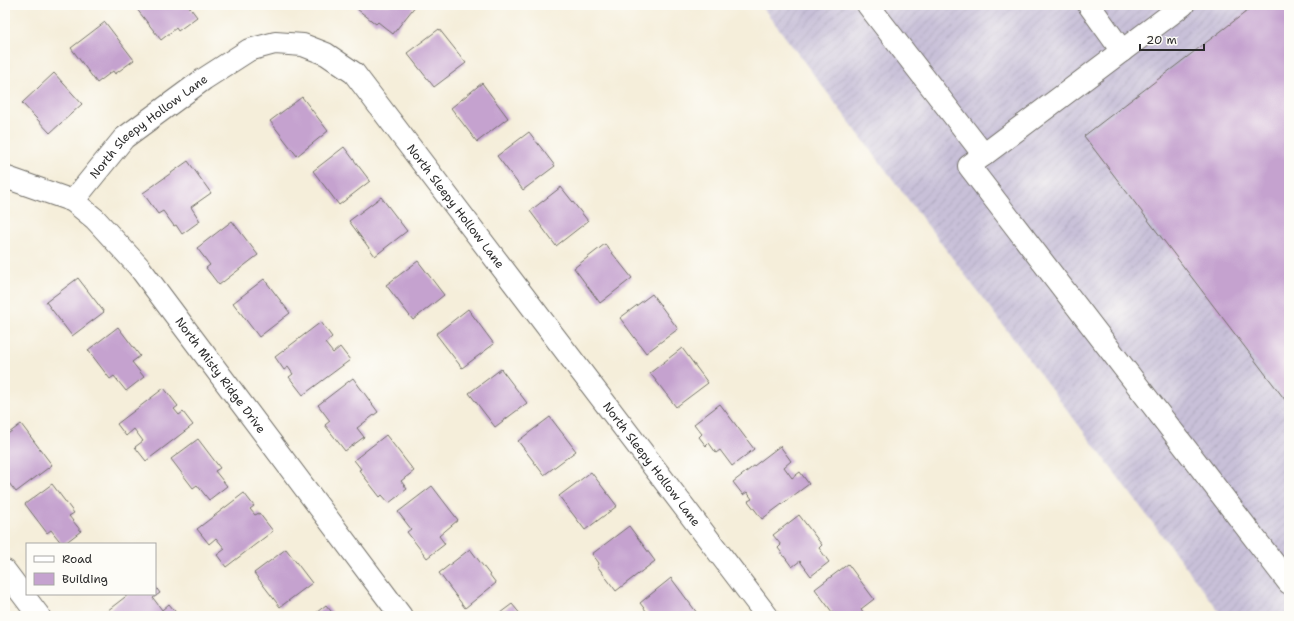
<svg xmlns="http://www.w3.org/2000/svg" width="1294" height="621" font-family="'Shantell Sans',sans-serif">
<defs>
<pattern id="industrial-furrows" width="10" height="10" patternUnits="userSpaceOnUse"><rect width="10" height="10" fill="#c8c0d8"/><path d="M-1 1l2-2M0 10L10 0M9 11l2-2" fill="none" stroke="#aca5ba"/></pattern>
</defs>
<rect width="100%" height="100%" fill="#fdfcf7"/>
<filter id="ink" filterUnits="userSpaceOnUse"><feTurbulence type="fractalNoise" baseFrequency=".025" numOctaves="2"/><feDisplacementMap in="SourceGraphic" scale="8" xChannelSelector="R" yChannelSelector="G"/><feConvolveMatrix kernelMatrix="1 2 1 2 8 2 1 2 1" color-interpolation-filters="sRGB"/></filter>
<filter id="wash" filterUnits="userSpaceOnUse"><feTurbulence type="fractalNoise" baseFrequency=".012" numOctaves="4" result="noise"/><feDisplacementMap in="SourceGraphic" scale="16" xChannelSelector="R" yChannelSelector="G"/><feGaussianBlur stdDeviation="0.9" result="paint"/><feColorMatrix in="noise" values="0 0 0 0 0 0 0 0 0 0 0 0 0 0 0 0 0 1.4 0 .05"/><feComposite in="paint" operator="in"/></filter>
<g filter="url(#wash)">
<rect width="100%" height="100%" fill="#f5eeda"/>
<path fill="url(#industrial-furrows)" d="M761 5H1289V616H1223Z"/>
<g id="blocks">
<path fill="#c5a2cf" d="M140 5H188L197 17 178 31 176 28 161 40 136 8Z
M360 5H416L393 34 378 22 376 24 357 9Z
M1255 5H1289V405L1084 136Z
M105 22 134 60 115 74 113 71 97 83 71 48Z
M439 29 466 63 434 87 407 53Z
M54 73 82 104 50 133 22 103Z
M482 83 508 118 477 142 451 108Z
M302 97 328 131 297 156 270 121Z
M529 132 555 166 523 190 497 156Z
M344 147 370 181 339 205 313 171Z
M188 161 211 193 191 207 200 221 182 234 176 225 174 226 163 211 158 214 143 193Z
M561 187 588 221 556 246 530 211Z
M381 197 407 231 375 256 349 221Z
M232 221 258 255 219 285 206 268 210 265 197 248Z
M605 244 632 278 600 303 574 268Z
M418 261 444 295 413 320 386 285Z
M78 278 104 312 72 336 46 302Z
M264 279 290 313 259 337 233 303Z
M652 294 678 329 646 353 620 318Z
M468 309 494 344 462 368 436 334Z
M321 322 332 337 325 343 333 353 340 347 350 360 303 395 289 377 293 374 288 367 284 370 275 357Z
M118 327 140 356 132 362 144 377 126 391 114 376 110 379 88 350Z
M682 348 708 383 676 407 650 373Z
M501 369 527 403 495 427 469 393Z
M353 378 378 412 357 428 364 437 345 451 325 425 330 421 318 405Z
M164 388 178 406 174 409 179 415 183 412 193 425 146 461 135 447 143 441 134 429 126 436 117 424Z
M720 404 754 449 732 466 720 450 716 453 709 443 706 446 699 437 702 434 694 424Z
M550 417 576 451 544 475 518 441Z
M21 424 52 465 16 492 5 478V436Z
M386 435 414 471 401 481 407 489 389 503 382 495 380 497 359 470 361 469 354 460Z
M198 439 220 468 215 471 227 486 209 500 197 485 193 488 171 459Z
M780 446 791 461 784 467 792 478 800 472 809 484 762 519 748 501 752 499 747 492 743 495 733 482Z
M591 472 617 506 585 530 559 496Z
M52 484 74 513 69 516 81 531 64 544H62L51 530 47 533 25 504Z
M432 486 458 520 439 536 445 544 427 558 407 532 411 529 398 512Z
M244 493 254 506 250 509 255 515 259 513 273 531 226 567 217 555 225 549 216 538 209 544 197 529Z
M799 515 822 545 819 548 829 562 811 576 800 561 792 567 778 548 781 545 773 535Z
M629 526 655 561 616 591 598 567 599 563 592 554Z
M286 549 312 583 280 607 254 573Z
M470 549 496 583 465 608 439 573Z
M848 564 874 599 861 609 866 616H835L815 589Z
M671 578 697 613 693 616H650L640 603Z
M155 586 160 593 153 598 162 610 169 604 178 615V616H104L103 614 129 594H155Z
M512 604 522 616H496Z
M326 605 335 616H312Z"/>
</g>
</g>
<g filter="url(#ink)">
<use href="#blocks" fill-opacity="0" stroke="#726f68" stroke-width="1"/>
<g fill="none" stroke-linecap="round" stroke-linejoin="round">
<g stroke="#726f68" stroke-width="24">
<g id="minor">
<path d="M868 5 984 155"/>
<path d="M1089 5 1122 51"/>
<path d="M1183 5 969 166 1289 583"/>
<path id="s1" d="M5 177 73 201 95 219 139 267 401 616"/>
<path id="s2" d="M73 201 124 138 204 79 249 50 275 43 303 45 326 54 354 73 767 616"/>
<path d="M5 571 39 616"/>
</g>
</g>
<use href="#minor" stroke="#fff" stroke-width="22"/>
</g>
</g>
<g text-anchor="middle" stroke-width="3" stroke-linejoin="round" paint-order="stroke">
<g font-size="12" fill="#2b2b2b" stroke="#fdfcf7">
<text dy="4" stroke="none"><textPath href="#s2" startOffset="107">North Sleepy Hollow Lane</textPath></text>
<text dy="4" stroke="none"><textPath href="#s2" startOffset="515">North Sleepy Hollow Lane</textPath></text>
<text dy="4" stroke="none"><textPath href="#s1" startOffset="301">North Misty Ridge Drive</textPath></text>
<text dy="4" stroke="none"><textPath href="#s2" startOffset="839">North Sleepy Hollow Lane</textPath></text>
</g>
</g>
<rect width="1294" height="621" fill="none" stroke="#fdfcf7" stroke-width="20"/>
<rect x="26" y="543" width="130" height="52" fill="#fdfcf7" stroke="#a9a8a5"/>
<rect x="34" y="556" width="20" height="6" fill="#ffffff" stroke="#a9a8a5"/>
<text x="62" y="563" font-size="12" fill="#2b2b2b">Road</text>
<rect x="34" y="573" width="20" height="12" fill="#c5a2cf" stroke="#a9a8a5"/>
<text x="62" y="583" font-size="12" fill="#2b2b2b">Building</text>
<path d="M1140 44v6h64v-6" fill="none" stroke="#2b2b2b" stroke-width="2"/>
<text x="1146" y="44" font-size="12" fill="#2b2b2b" stroke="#fdfcf7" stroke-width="3" paint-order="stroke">20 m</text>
</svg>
